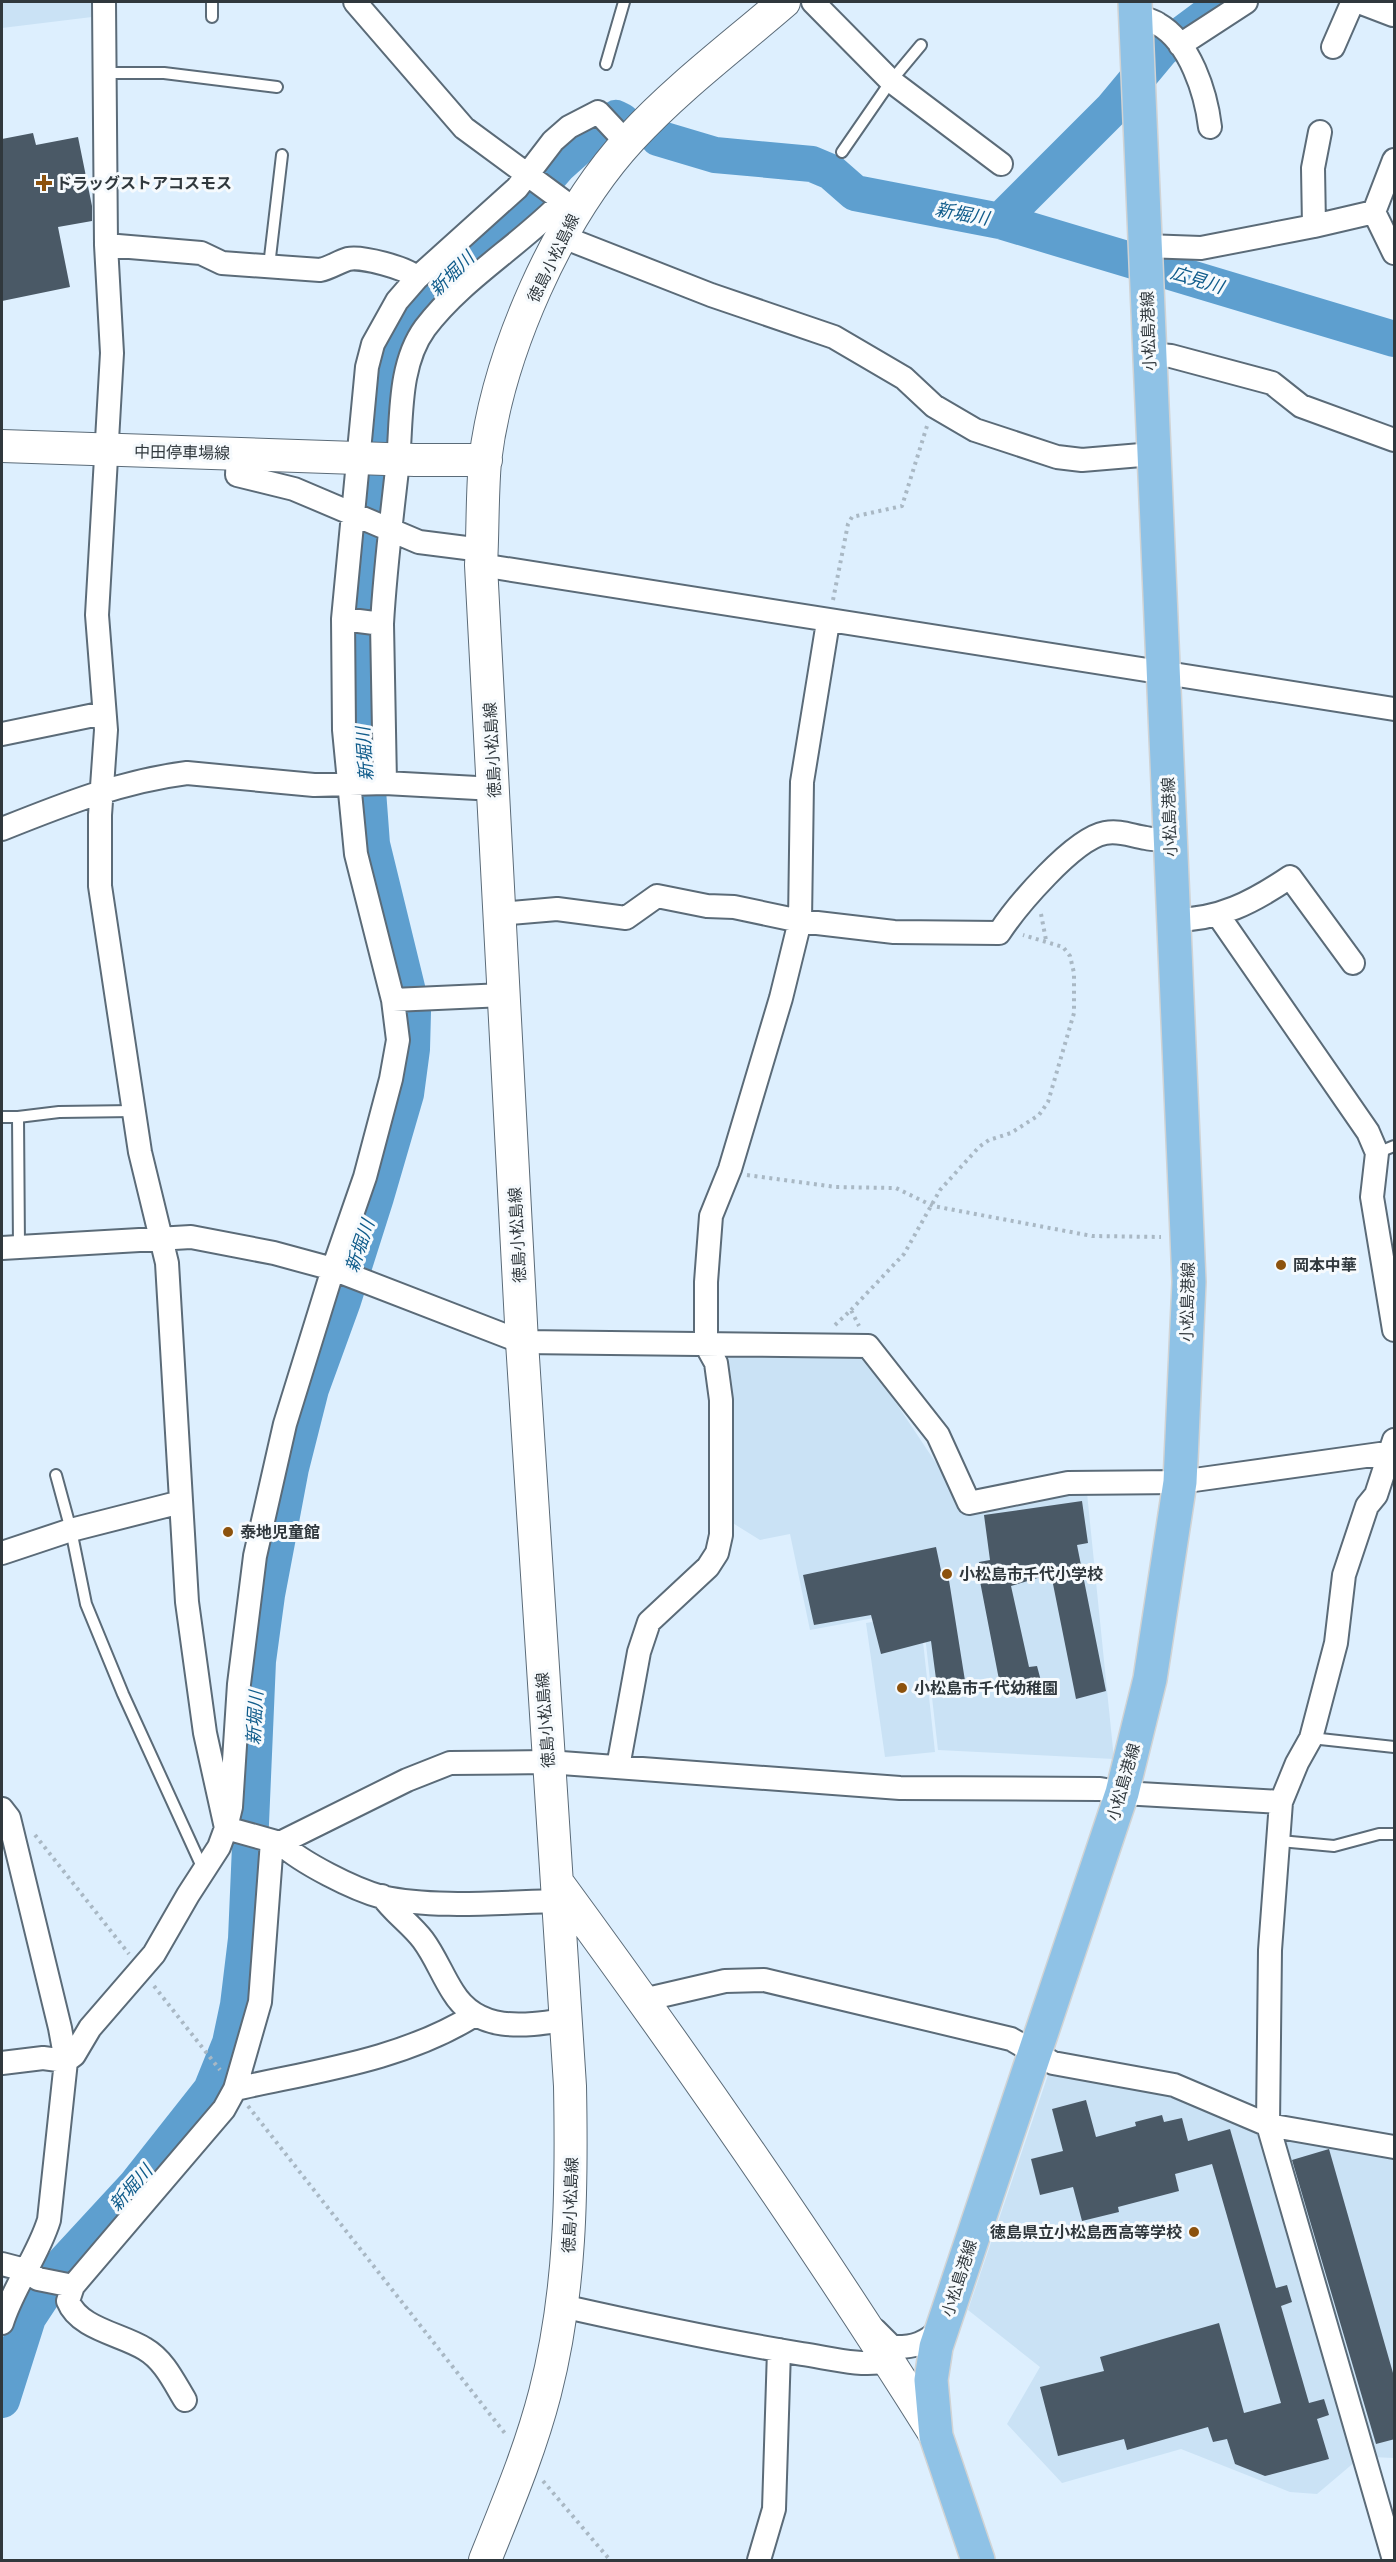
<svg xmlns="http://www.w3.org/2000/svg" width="1396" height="2562" font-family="Manrope,'Noto Sans JP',sans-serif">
<rect width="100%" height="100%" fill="#ddeffe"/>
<path fill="#cae2f5" d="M2 2H93L92 17 2 28Z
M862 1352 966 1508 1087 1493 1114 1759 938 1750 922 1609 810 1630 790 1534 760 1540 731 1522 727 1354Z
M920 1614 935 1752 885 1757 866 1623Z
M1048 2075 1167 2093 1304 2143 1394 2155V2458L1372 2457 1356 2461 1317 2494 1290 2492 1181 2449 1062 2483 1007 2424 1040 2367 968 2310Z"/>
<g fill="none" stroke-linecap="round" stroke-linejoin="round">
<path stroke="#5e9fcf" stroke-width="36" d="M658 138 715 155 812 164 831 172 855 193 1000 221 1394 339
M1000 221 1112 109 1162 49 1225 2
M2 2400 28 2318 64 2263 136 2185 211 2090 230 2043 238 2005 246 1939 258 1661 267 1595 291 1468 311 1389 343 1301 376 1197 406 1094 412 1049 413 1012 372 844 360 683 365 569 386 373 400 331 433 292 526 203 559 165 597 131 616 118 622 121"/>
</g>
<path fill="#4a5966" d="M33 133 36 145 78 137 92 206V221L58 227 70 287 2 301V139Z
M1082 1501 1088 1543 1077 1545 1106 1691 1076 1699 1051 1574 1011 1586 1029 1667 1037 1666 1041 1681 1001 1690 978 1571 979 1562 990 1560 984 1515Z
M936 1547 942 1575 948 1574 966 1687 938 1694 931 1641 881 1654 871 1615 814 1625 803 1575Z
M1086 2100 1096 2137 1136 2126 1135 2122 1162 2115 1164 2122 1182 2118 1188 2141 1230 2129 1276 2288 1287 2285 1292 2302 1281 2306 1309 2403 1324 2399 1329 2415 1317 2419 1329 2459 1265 2476 1235 2464 1227 2439 1213 2442 1208 2427 1127 2450 1124 2439 1058 2456 1040 2387 1104 2371 1100 2357 1219 2323 1244 2413 1281 2403 1212 2164 1175 2174 1179 2191 1118 2207 1119 2212 1082 2221 1073 2187 1040 2195 1031 2159 1063 2151 1052 2109Z
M1329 2149 1395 2380V2439L1376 2444 1292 2160Z"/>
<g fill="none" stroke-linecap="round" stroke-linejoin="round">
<g stroke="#5b6b78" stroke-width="14">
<path id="lane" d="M212 2V17
M606 64 624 2
M103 73H164L277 87
M842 152 891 81 921 45
M269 266 282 155
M2 1117H18
M1377 1153 1394 1146
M19 1247 18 1117 59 1112 134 1111
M56 1475 71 1530 86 1604 123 1694 203 1869
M1311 1738 1394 1747
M1280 1841 1334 1846 1379 1834H1394"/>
</g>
<g stroke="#5b6b78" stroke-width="26">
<path id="street" d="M355 2 464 128 574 209
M813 2 891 81 1001 164
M1359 2 1393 15
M1136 16C1143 18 1152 20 1158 24 1190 42 1206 93 1210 127
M1180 45 1246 2
M1333 47 1350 8
M627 143 598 112 569 127 553 141 517 188 417 278 397 301 373 344 367 367 343 619 344 730 356 854 393 1000 398 1040 391 1079 365 1177 333 1269 285 1424 255 1556 239 1684 231 1807 226 1828 280 1843 407 1780 450 1763 548 1762 900 1788 1100 1789 1122 1793 1281 1802
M1374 212 1394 253
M1314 226 1374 212 1394 160
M563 237 711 295 834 337 904 378 934 406 975 430 1057 457 1082 460 1153 454
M106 245 201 253 222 263 320 270C330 268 338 262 348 259 361 256 408 268 417 278
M1145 246 1201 248 1314 226 1313 168 1320 132
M1148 354 1171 356 1272 383 1301 406 1394 440
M238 453 237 475 294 489 419 542 482 550
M481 565 1394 709
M343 619 382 624 385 783 495 789
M382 624C385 569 392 515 398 461 402 418 398 365 425 328 462 279 519 246 562 202
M2 734 104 713
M2 829C62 805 122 781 187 773L314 785 385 783
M499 914 557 909 626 918 657 896 707 906 734 907 800 921 894 932 999 933C1016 907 1073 839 1105 833 1120 830 1132 836 1146 838 1154 840 1162 839 1169 839
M1218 915 1368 1132 1377 1153 1372 1197 1394 1330
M1173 920C1219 920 1253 902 1290 877L1353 963
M393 1000 504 995
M2 1248 191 1237 274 1253 333 1269 522 1342 868 1346 938 1435 969 1503 1068 1483 1180 1482 1394 1452
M1394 1440 1376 1495 1367 1506 1344 1575 1336 1643 1311 1738 1297 1763 1281 1802 1270 1950 1268 2125 1394 2560
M2 1553 71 1530 181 1502
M618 1767 639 1652 649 1622 708 1567 717 1553 721 1535V1400L716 1363 706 1345V1282L711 1216 730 1169 781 998 800 921 802 782 828 622
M2 1809 9 1818 60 2028 66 2061 43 2058 2 2063
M280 1843C302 1863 353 1889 382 1897 433 1909 506 1902 558 1901
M382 1896C394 1913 411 1924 423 1940 435 1956 442 1975 453 1992 478 2033 524 2026 565 2020
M643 2000 725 1981 764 1980 1011 2039 1053 2063 1174 2085 1268 2125 1394 2147
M235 2089 260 2002 272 1841
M2 2264 25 2270 38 2279 73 2286 224 2109 235 2089C315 2071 402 2060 473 2016
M73 2286 68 2301C79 2329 121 2334 145 2349 164 2360 174 2382 185 2400
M562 2306C642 2324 721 2341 802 2354 830 2358 860 2367 888 2361
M2 2323C13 2287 38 2256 49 2220L66 2061 74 2055 90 2028 154 1954 188 1895 219 1847 226 1828 205 1733 187 1602 167 1263 140 1152 100 886V815L106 730 97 615 112 353 106 245 104 2
M875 2330 892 2347C914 2348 926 2343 942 2328
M759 2560 774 2509 779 2350"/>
</g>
<g stroke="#5b6b78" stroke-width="34">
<path id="secondary" d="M2 446 415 460H486
M557 1882C689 2062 817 2246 936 2436
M485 2560C507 2505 530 2451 545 2393 571 2292 572 2189 570 2086L522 1342 481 565C483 531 482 495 485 461 498 353 558 217 631 138 677 88 733 46 784 2"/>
</g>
<g stroke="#d1d3d4" stroke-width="36">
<path id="primary" d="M978 2560 936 2436 931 2380 936 2347 1122 1793 1150 1679 1180 1482 1189 1282 1135 2"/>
</g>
<path stroke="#a9b8c4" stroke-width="4" stroke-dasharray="3 4.5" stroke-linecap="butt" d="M833 600 848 524 852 517 902 506 927 426
M1041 914 1046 940
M747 1175 836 1187 896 1188 933 1206 1092 1236 1161 1237
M851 1310 904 1254 940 1190 979 1147 989 1140 1011 1133 1039 1115 1048 1102 1074 1013V973L1070 956 1063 947 1023 935
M835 1325 851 1310 859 1326
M35 1835 129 1954
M154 1986 220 2070
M248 2106 507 2436
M543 2481 610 2560"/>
<use href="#lane" stroke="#fff" stroke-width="10"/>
<use href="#street" stroke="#fff" stroke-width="22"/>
<use href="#secondary" stroke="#fff" stroke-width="32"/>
<use href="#primary" stroke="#8fc2e6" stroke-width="33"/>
</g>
<g fill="#8c520d" stroke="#f6fafd" stroke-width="2">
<path d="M41 174h6v6h6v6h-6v6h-6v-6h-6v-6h6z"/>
<circle cx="1281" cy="1265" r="6"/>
<circle cx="228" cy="1532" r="6"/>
<circle cx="947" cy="1574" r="6"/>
<circle cx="902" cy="1688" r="6"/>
<circle cx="1194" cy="2232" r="6"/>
</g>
<g text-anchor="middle" stroke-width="6" stroke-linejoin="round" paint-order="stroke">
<g font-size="16" font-weight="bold" fill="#30383d" stroke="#f6fafd" text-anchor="start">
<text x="56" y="189">ドラッグストアコスモス</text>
<text x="1293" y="1271">岡本中華</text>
<text x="240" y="1538">泰地児童館</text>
<text x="959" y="1580">小松島市千代小学校</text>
<text x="914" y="1694">小松島市千代幼稚園</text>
<text x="1182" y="2238" text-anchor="end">徳島県立小松島西高等学校</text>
</g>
<g font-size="16" fill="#30383d" stroke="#f6fafd">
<text transform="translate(553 258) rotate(-64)" y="6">徳島小松島線</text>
<text transform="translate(1148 331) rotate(-92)" y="6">小松島港線</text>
<text transform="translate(182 452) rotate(1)" y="6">中田停車場線</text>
<text transform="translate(492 750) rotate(-93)" y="6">徳島小松島線</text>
<text transform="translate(1169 817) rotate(-92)" y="6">小松島港線</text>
<text transform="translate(517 1235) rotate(-93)" y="6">徳島小松島線</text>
<text transform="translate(1187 1302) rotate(-89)" y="6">小松島港線</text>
<text transform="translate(545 1720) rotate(-94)" y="6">徳島小松島線</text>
<text transform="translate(1123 1782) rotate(-74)" y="6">小松島港線</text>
<text transform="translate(570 2205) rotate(-88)" y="6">徳島小松島線</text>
<text transform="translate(959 2278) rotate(-72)" y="6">小松島港線</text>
</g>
<g font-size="18" font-style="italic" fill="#105c8b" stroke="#f6fafd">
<text transform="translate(962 214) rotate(11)" y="6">新堀川</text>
<text transform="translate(452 274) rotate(-45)" y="6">新堀川</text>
<text transform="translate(1197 280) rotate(17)" y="6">広見川</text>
<text transform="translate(365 754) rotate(-94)" y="6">新堀川</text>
<text transform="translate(360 1246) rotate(-71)" y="6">新堀川</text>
<text transform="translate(255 1718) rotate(-87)" y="6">新堀川</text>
<text transform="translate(131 2188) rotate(-49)" y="6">新堀川</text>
</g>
</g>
<rect width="1396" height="2562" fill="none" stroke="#30383d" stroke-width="6"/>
</svg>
